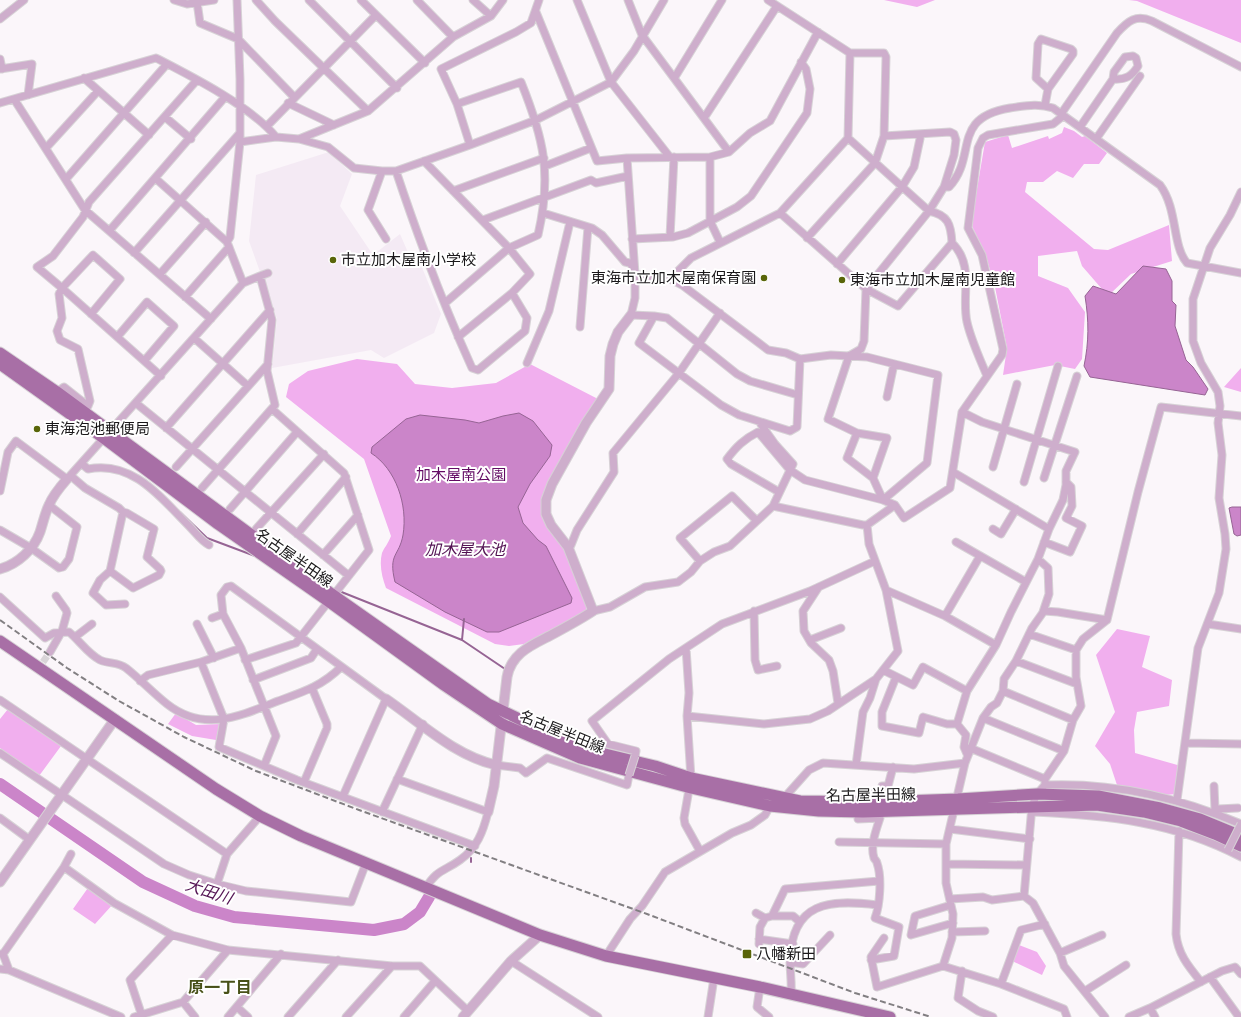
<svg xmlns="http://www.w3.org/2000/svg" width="1241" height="1017" font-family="'PT Sans Narrow','Noto Sans JP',sans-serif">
<rect width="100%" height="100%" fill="#fbf6fa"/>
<path fill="#f4eaf4" d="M329 152 352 174 340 206 373 255 400 234 413 264 421 265 441 314 434 333 384 358 371 350 272 368 277 319 249 241 256 175Z"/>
<path fill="#f1afee" d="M884 0H935L917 7Z
M1129 0H1241V43L1137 1Z
M1064 127 1074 131 1082 137 1085 136 1107 153 1099 164H1084L1073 178 1057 171 1043 182H1027L1025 192 1094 249 1108 250 1169 225 1172 261 1131 274 1108 296 1082 266 1077 251 1038 256V276L1068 288 1085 312 1082 359 1075 369 1055 365 1003 375 1007 348 995 287 985 253 971 224 985 142 1008 135 1012 148 1048 136 1049 139 1062 133Z
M357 359 397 364 415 384 452 388 496 383 530 364 598 399 544 498 587 604 586 612 524 644 509 646 495 644 386 588C382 577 379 565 382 553 384 548 388 544 391 536L364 459 286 397 289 384 308 371Z
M1241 368V392L1224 387Z
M1117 629 1150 636 1142 667 1172 680 1169 706 1137 712 1134 730 1135 753 1181 766 1177 794 1164 795 1117 785 1110 764 1095 746 1115 712 1096 655Z
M8 709 61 746 39 776 0 748V719Z
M176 713 196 725 221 724 216 740 192 736 168 724Z
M90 885 114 903 95 924 73 909Z
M1019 945 1037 952 1046 966 1042 975 1012 961Z"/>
<path fill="#cb85c9" stroke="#966494" d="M1143 266 1166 269 1172 281V301L1176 305 1175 326 1186 360 1193 367 1208 389 1205 395 1090 377 1084 366C1089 342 1089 321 1085 296L1093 286 1116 294Z
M519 413 533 421 552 445 550 456 530 484 518 507 523 523 538 540 546 546 572 598 571 603 499 632H487L445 612 395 582C388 553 399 557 403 535 408 505 396 469 371 453L372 447 406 419 420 415 465 420 479 423 503 416Z
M1232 507H1241V535L1237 536 1234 534 1229 508Z"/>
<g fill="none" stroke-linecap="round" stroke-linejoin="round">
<path stroke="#966494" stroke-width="2" d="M180 512 207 538 255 556
M339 591 462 640 505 669
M462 640 464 619
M471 862V858"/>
<path stroke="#cb85c9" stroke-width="12" d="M0 784 143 882 195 906 234 917 374 930 404 924 420 912 429 897"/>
<path stroke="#d9d5d8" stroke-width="7" stroke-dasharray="7 3.5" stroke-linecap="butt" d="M43 662 50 652"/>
<g stroke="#d7d2d6" stroke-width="9">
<path id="minor" d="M174 0 187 4 214 0
M237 0 240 79V142L230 237 227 242 243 283
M256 0 275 21 368 111
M309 0 397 88
M361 0 425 63
M417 0 453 37
M473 0 491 16
M577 0 611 82 669 156
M628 0 642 35 729 152
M768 0 850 53H884L886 57 884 136 950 132 954 134 956 140 954 155 944 187 929 211 866 289 864 341 861 349 849 356 828 419 857 433 847 458 873 478 883 500
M197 2 200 23 238 39 294 97
M536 12 597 161 627 158
M0 19 24 0
M0 59 2 69
M0 69 32 64 28 95
M675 77 722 0
M84 78 149 135
M14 99 85 210 211 319
M0 103 156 58C191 76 252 107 276 137L299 139 328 147 354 168 382 171H396L470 145 536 120 611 82 634 51 664 0
M288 103 334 125
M1045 105 1048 89 1073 54V51L1071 49 1041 39 1038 44 1036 78 1048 89
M1061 114 1117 33C1128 21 1136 14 1152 21L1241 67
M703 116 706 115 777 6
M165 117 191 139
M267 126 376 15
M1080 127 1113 79 1114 72 1125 57 1133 56 1136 58 1138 66C1132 76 1126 80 1113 79
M299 139 368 111 453 37 491 16 503 0
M1096 139 1140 76
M240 142 276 137
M470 145 457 104 441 69 516 32 531 23 539 0
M46 148 98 91
M710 157V221L720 242
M545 166 591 148
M382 171 368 210 386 239
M396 171C418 237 443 304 472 368L478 370 525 331 527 318 512 293 530 274 509 248 424 161
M155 178 227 242
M66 179 167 64
M944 187H949C978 156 950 118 1010 108 1025 106 1038 103 1053 108L1160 185C1178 209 1172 246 1187 263L1241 273
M453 191 544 158
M543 213 592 228 602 235 625 262 630 263 634 269
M780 213 866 289 898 306 952 243C951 224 948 215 929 211L848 138
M483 220 591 180 596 183 628 176
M110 230 225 97
M670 237 674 157
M807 238 875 163 884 136
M632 239 673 237 688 233 737 207 751 196 807 113 810 89 806 69 801 62
M952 243C975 265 961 296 967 322 971 340 980 359 987 376
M134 253 239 134
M837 264 902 187 914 167 921 134
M160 274 206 222
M635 274 670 279 682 285 768 350 786 353 800 359 831 355 867 357 938 375 927 463 883 500
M260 276 268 273
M670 279 691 258 780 213 848 138 850 53
M185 297 229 247
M445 303 509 248 538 235C552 174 544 139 521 82L457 104
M91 314 120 279 93 255 62 288 161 376
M654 316 667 318 737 374 750 381 798 395
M580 327 588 227
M118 336 147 302 174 326 145 360
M458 337 512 293
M194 338 248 386
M800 359 797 427 790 431 739 415 721 405 639 343 654 316 631 315 635 298V274L627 158 710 157 729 152 750 133 770 121 818 32
M527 363 549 311 570 222
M57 392 64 387 88 406 90 401 78 349 60 340 57 331 62 318 59 294 62 288 37 267 53 256 83 217 89 202 197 80
M887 397 894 364
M137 404 348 575
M962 412 982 422 1075 452 1066 471V485L1063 500 1049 529 1038 559 1011 612 996 645 967 691 957 724 966 735 964 747 967 754
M166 428 270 310
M857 433 887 438 873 478
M82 464 88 469C133 460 161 498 189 526 195 532 201 541 209 545
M176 467 268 364
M993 467 1017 384
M953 472 1049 529
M71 476 85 488 119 508 123 512 127 513 154 529 147 557 160 569 161 571 159 575 133 588 110 571 100 580 93 593 106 605 125 604
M1044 478 1077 376
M1024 482 1058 366
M0 491 8 452 16 441 67 479 243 283 260 276 272 320 267 371 275 405 202 488
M779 492 731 464 727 459C736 447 744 439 758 432L790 470 805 480 883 500 895 505 904 518 950 488 962 412 1002 355 1003 349 982 255 968 228 978 148 983 138 988 135 1053 124 1063 116
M773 506 863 525H867L895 505
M230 509 297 432
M256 529 324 454
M993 529 1001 534 1016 509
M0 530 31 548 59 568 63 567 69 559 77 527 49 505
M297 534 346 477
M956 542 1026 582
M1044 542 1070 552 1082 526 1066 518 1072 506 1071 487 1066 482
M568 547 571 545 577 530 614 472 613 453 679 373 720 313
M323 555 358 515
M1038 559 1048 568 1049 594 1043 612
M700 561 680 538 732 496 756 520
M110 571 123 512
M818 588 803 611 804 631 811 643 829 660 833 671 838 703
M886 590 945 616 996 645
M0 597 45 638 54 633 69 632C79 640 88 654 100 660 109 664 118 662 126 668 140 679 153 693 167 704 204 733 240 716 278 701 303 692 322 686 341 667
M593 611 610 607 645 587 678 582 691 572 700 561 714 552 730 546 773 506 793 464 775 444 760 423
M754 611 755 660 758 670 777 666
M945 616 980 556
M212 618 223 614
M197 624 214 658
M1208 624 1241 629
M1029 634 1076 650
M75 637 92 624
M810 640 841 628
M241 648 201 662 224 719 219 747 297 780 475 846
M686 648 689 693 687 716 691 778 684 818 685 824 700 851
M50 652 62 631 67 613 66 610 56 596
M245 660 296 643 369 550 344 473 272 409
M1016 661 1077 684
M883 670 913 685 923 667 967 691
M896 677 882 712V726L919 733 923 717 947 724H957
M253 680 311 658 317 649
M140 681 148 675 201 662
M1003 691 1073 720
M0 700 227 854
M687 716 764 724 810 719 828 711 876 679
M983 718 1064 751
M1186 743 1241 744
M970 748 1045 779
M0 753 164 864 189 875 217 884 246 891 351 902 366 863
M635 756 636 751 608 744 592 721 669 659 722 624 810 591 875 561
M496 765 520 768 526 773 547 758 627 785 629 775
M856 765 863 712 870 698 876 679 898 651 886 590 869 544 867 525
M264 766 276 736 241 648 223 614 221 595 227 587 231 586 386 699 343 796
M397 779 488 812C483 832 477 848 460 860 445 871 436 870 426 888
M304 782 327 728V724L312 688
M1045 785C1114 782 1178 797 1241 824
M1214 786 1215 810
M783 799 809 770 823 763 914 769 965 763
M1177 800 1198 648 1219 593 1226 549 1225 534 1219 498 1222 455 1218 423 1220 406 1218 392 1201 363 1193 341V299L1210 248 1230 215 1241 192
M874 802V793H881L882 786H888L893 767
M382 812 423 724
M859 812 858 819 880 818C876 830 870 846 874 858 875 860 877 861 877 863 882 877 880 905 875 918L899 927 894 956 871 960
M1033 812C1106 815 1175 822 1241 857
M1213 812 1218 809 1238 808
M0 818 30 840
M950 829 1030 839
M1179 831 1176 934C1178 954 1188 966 1201 982
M839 842 946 844
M946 864 1026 865
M64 867 71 854
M217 884 227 854 260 816
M950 899 983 897 992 900 1024 896
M951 905 915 916 911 935 953 923
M756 913 765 918 772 916 785 889 879 881
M772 916H793L800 922
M952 932 985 931
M884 938 871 957 877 987 943 966
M759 939 793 944
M759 944 760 927 765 918
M1060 953 1102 935
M0 954H3L64 867 114 903 172 935 228 950 392 966H420L468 1011
M3 954 9 970
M606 956 630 919 642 906 665 872 732 833 751 825 765 815 770 806
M511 961 598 1017
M790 962 803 964 830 935
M0 969 9 970 121 1017
M962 971 958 998 978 1011 993 1017
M1210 977 1239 1017
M1001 984 1021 930 1045 924
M760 987 757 1007 769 1017
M1085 991 1126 965
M791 994C792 983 790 972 790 960 792 902 829 899 877 905
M183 1002 195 1017
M237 1007 248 1017
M141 1013 130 980 172 935
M134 1017 183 1002 228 950
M228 1017 281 954
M288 1017 338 960
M346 1017 392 966
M404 1017 435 981
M708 1017 714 978
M1067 1017 1064 1009 1001 984 943 966 952 938 953 914 946 883V844L965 763 983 718 991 707 997 703 1003 691 1004 679 1016 661 1032 628 1044 611 1058 612 1107 620
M1105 1017 1064 966 1060 953 1033 903 1024 896 1032 806 1037 794 1045 785V779L1064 751 1073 720 1081 706 1076 677V650L1083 639 1107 620 1138 492 1161 407 1241 416
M1129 1017 1150 1008
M1155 1017 1150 1008 1222 971 1235 967 1241 974"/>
</g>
<g stroke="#d7d2d6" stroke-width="11">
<path id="tertiary" d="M0 569C18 564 34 549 40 532 43 523 45 513 49 505 53 495 60 487 67 479
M386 699C421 723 455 756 496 765
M488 812 494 786 507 677C512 651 535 644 555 633 568 626 581 619 593 611L568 547 551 525 546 514V500L552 484 586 423 609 389 610 356 613 344 618 332 631 315
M0 882 115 719
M463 1017 511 961 540 935"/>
</g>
<g stroke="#d7d2d6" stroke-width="13">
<path id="primary" d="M0 353 57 392 333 595 488 704 580 748 655 766 691 778 800 801 874 802 958 799 1037 794 1098 796 1160 808 1200 819 1241 836
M0 364 105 439 218 524 328 601 444 685 502 724 580 758 691 788 770 806 819 811 863 812 1097 805 1144 812 1181 821 1215 834 1241 846
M0 641 216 789 260 816 301 836 540 935 606 956 760 987 890 1017"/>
</g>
<use href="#minor" stroke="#ceaecc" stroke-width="7"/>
<use href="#tertiary" stroke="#ceaecc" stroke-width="9"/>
<use href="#primary" stroke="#a86fa6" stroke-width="11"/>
<path stroke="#827f82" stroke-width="2" stroke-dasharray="6 3" stroke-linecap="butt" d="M0 620 67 668 119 701 184 737 256 771 359 810 647 914 855 993 931 1017"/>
<g stroke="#d7d2d6" stroke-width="9" stroke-linecap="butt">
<path id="minor-bridge" d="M629 775 635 756
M1228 850 1241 824"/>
</g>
<use href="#minor-bridge" stroke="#ceaecc" stroke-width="7"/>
</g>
<g fill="#596509" stroke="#fff" stroke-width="1.5">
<circle cx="333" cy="260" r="4"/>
<circle cx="764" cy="278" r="4"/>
<circle cx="842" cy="280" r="4"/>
<circle cx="37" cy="429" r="4"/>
<rect x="742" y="949" width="10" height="10" rx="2"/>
</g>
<g text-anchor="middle" stroke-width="4" stroke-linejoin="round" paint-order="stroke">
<g font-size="15" fill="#1a181a" stroke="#fff" text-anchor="start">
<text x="341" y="265">市立加木屋南小学校</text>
<text x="756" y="283" text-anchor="end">東海市立加木屋南保育園</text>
<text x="850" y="285">東海市立加木屋南児童館</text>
<text x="45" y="434">東海泡池郵便局</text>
<text x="756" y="959">八幡新田</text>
</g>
<g font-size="15" fill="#630b64" stroke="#fff">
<text x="461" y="480">加木屋南公園</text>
</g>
<g font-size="15" fill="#1a181a" stroke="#fff">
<text transform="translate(294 558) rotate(35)" y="5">名古屋半田線</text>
<text transform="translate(562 732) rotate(22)" y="5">名古屋半田線</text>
<text transform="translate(871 795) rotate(-1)" y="5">名古屋半田線</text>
</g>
<g font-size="16" font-style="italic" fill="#531353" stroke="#fff">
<text x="465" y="555">加木屋大池</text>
<text transform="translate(209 891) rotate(18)" y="6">大田川</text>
</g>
<g font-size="16" font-weight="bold" fill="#485118" stroke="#fff">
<text x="220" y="993">原一丁目</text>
</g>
</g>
</svg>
